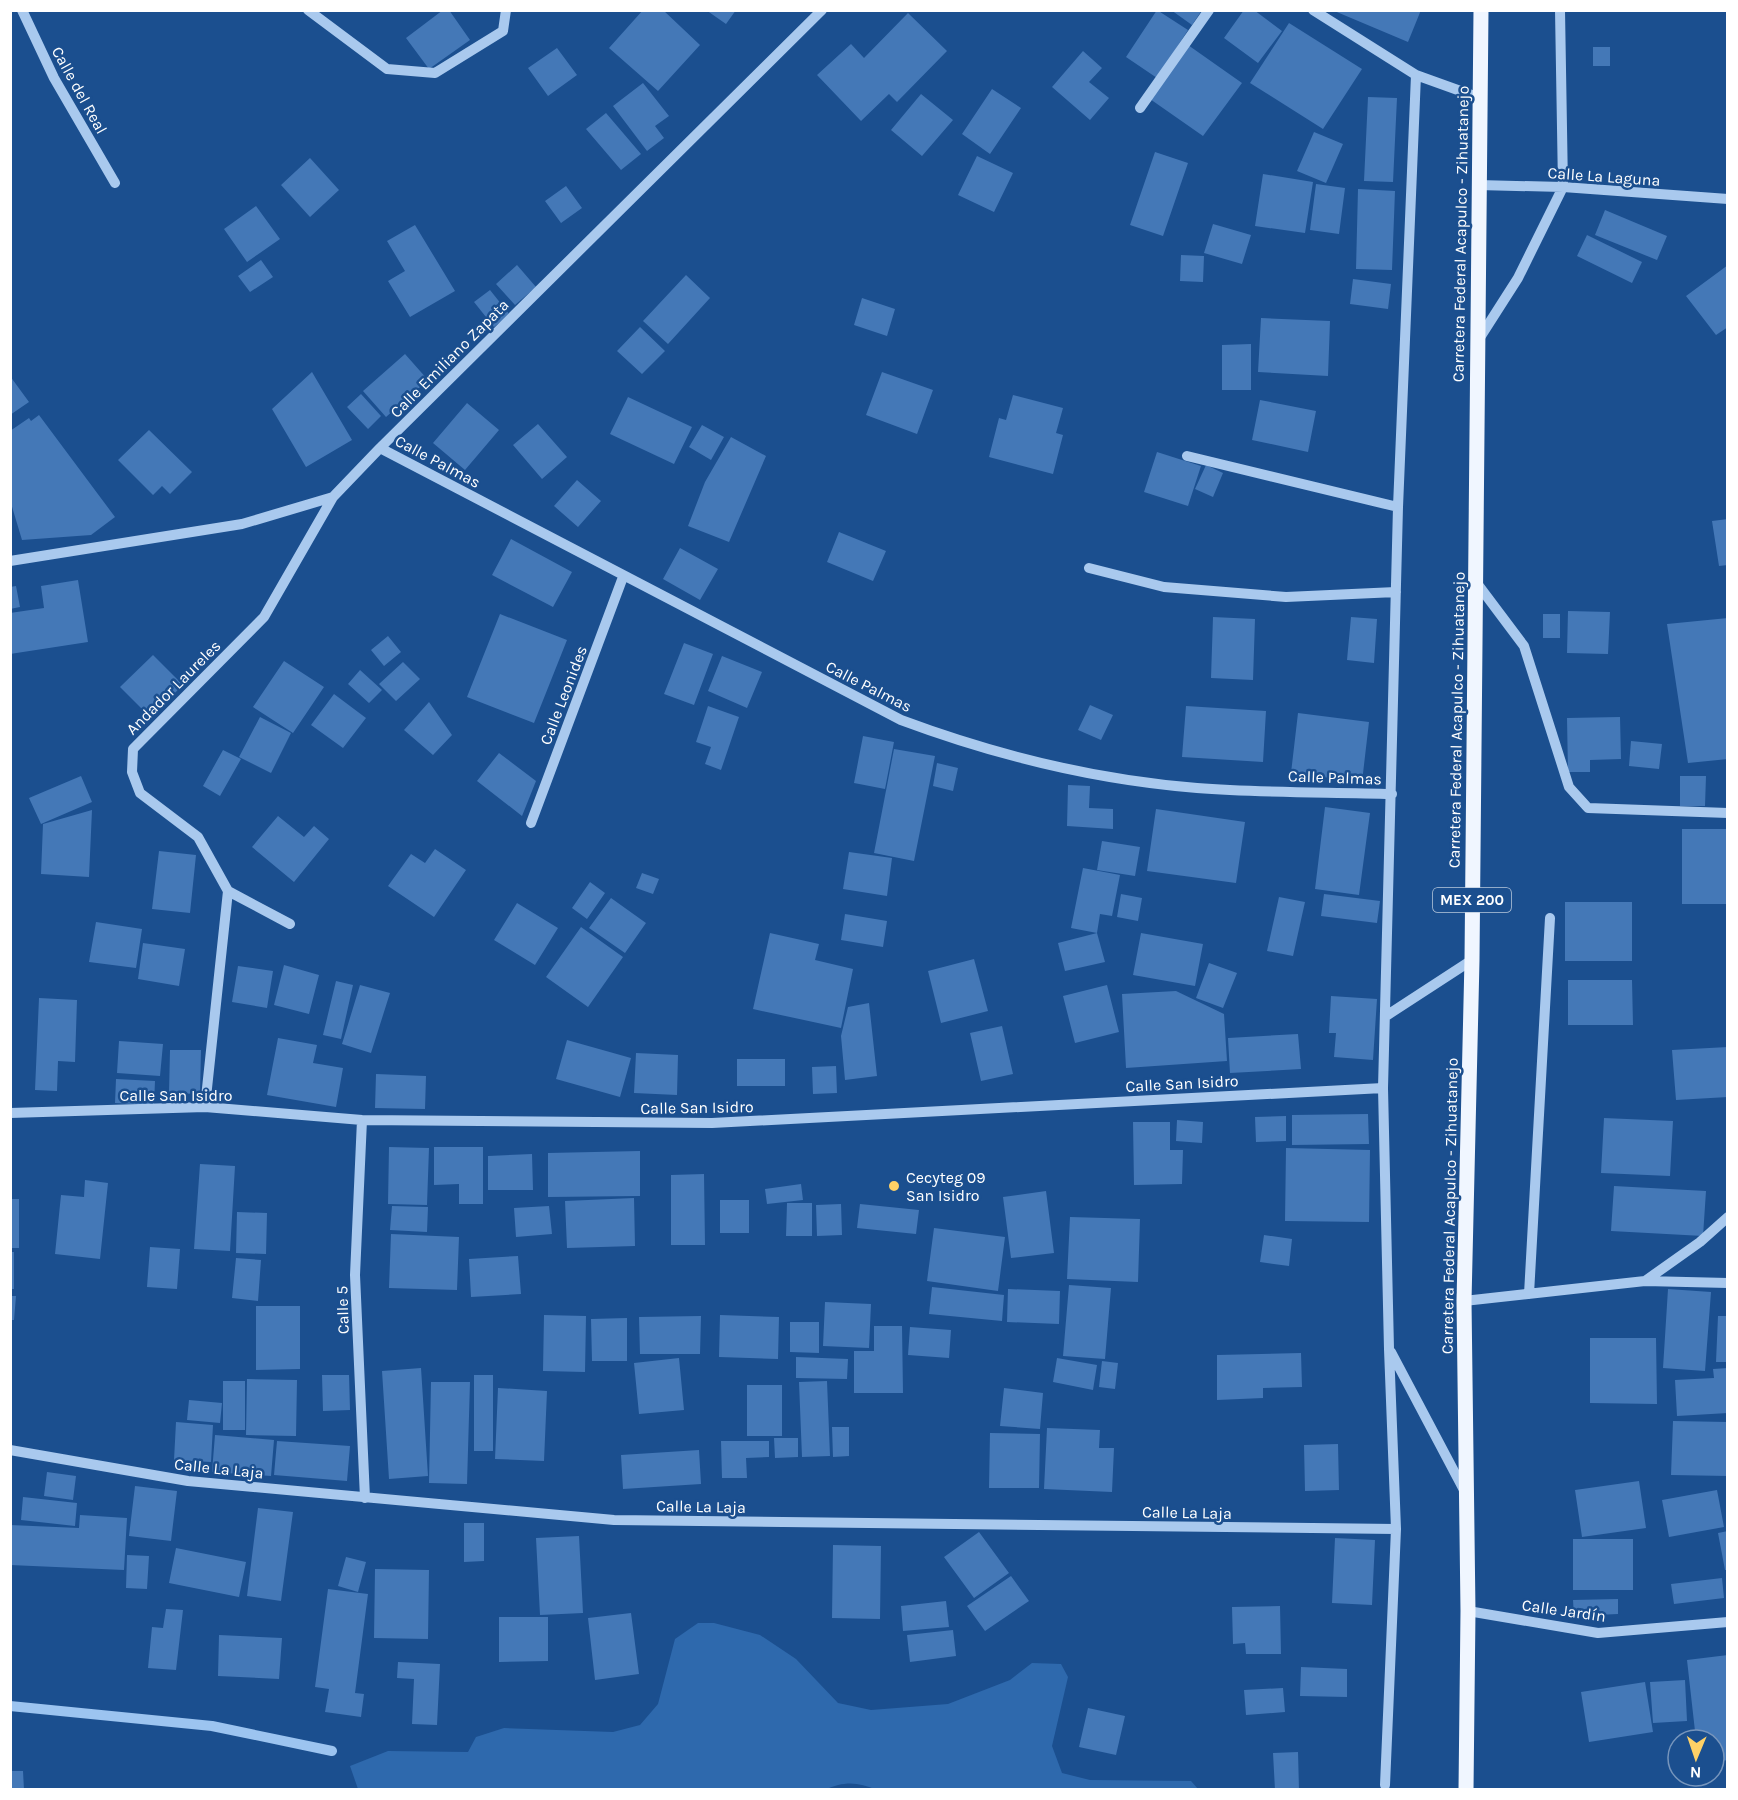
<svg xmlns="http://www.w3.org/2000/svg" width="1738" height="1800" font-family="Karla,sans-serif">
<rect width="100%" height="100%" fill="#1b4f8f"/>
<path fill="#2e69ad" d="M698 1623H714L760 1635 796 1659 838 1703 871 1710 948 1704 1010 1680 1032 1663 1061 1664 1068 1677 1052 1746 1062 1773 1090 1780 1191 1781 1198 1789 877 1790C858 1782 844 1781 825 1790L358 1789 350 1766 388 1751 468 1752 476 1737 504 1728 613 1732 640 1725 658 1704 675 1639Z"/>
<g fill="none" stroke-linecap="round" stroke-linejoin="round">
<path stroke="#9cc4f0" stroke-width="10" d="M10 1706 212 1726 332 1751"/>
</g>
<path fill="#4478b7" d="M443 10H449L470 40 429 69 406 38Z
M643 10H663L700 45 658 91 609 48Z
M706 10H736L726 24Z
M1157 10 1188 30 1157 78 1126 57Z
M1171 10H1202L1192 25Z
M1244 10H1254L1282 31 1258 63 1224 38Z
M1332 10H1421L1408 42Z
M908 13 947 51 897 102 889 94 861 121 817 75 851 44 864 58Z
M1289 23 1362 69 1323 129 1250 83Z
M1188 45 1242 83 1203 136 1150 99Z
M1593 47H1610V66H1593Z
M557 48 577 75 548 96 528 68Z
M1083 51 1102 68 1089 82 1109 98 1090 120 1052 87Z
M643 83 669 116 655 126 664 138 647 151 613 106Z
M992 89 1021 108 990 154 962 134Z
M921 94 953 120 922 156 891 130Z
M1368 97 1397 98 1393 182 1364 181Z
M606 113 641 154 621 170 586 129Z
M1314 132 1343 144 1326 183 1297 171Z
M1155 152 1188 163 1163 236 1130 225Z
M977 156 1013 173 994 212 958 195Z
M310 158 339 190 310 217 281 185Z
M1263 174 1313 182 1305 233 1255 226Z
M1316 184 1345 188 1339 234 1310 230Z
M566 186 582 208 561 223 545 201Z
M1358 189 1395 191 1392 270 1356 269Z
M256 206 280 239 247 262 224 229Z
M1605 210 1667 236 1657 260 1595 235Z
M1213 224 1251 235 1242 264 1204 253Z
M415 225 455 291 410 317 388 281 405 271 387 241Z
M1587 235 1642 262 1632 283 1577 256Z
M1181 255 1204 256 1203 282 1180 281Z
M261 260 273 277 250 292 238 276Z
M517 265 536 287 515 305 496 284Z
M1728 265V327L1716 335 1686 296Z
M686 275 710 298 668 344 643 321Z
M1353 279 1391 284 1388 309 1350 304Z
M490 290 510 315 494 327 474 302Z
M862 298 895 309 887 336 854 325Z
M1261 318 1330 321 1328 376 1258 372Z
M640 327 665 351 642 374 617 351Z
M1251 344V390H1222V345Z
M405 354 428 380 386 417 363 391Z
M312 372 352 440 306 467 272 409Z
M882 372 933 390 917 434 866 415Z
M10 376 29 402 10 415Z
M361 394 381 416 368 429 347 407Z
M1013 395 1063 408 1056 433 1063 435 1053 474 989 457 999 418 1006 420Z
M628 397 692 427 674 464 610 434Z
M1260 400 1316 411 1308 452 1252 440Z
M467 403 499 430 465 470 433 443Z
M39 415 115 517 91 535 22 540 10 500V431L29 418 31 421Z
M538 424 567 457 542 479 513 445Z
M702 425 724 437 711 460 689 447Z
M149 430 192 472 170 494 162 486 153 495 118 460Z
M731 437 766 456 729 542 688 526 705 482Z
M1157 452 1201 466 1188 506 1144 492Z
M1206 465 1223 473 1213 497 1195 489Z
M577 480 601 501 578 527 554 506Z
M1728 519V565L1719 566 1712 521Z
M839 532 886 551 873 581 827 562Z
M511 539 572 572 553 607 492 575Z
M680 548 718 569 700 600 663 579Z
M78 580 88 642 10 654V613L44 608 41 586Z
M16 586 20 607 10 609V587Z
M1568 611 1610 612 1608 654 1567 653Z
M500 614 567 640 534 723 467 697Z
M1543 614H1560V638H1543Z
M1213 617 1255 619 1253 680 1211 678Z
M1351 617 1377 619 1374 663 1347 660Z
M1728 618V759L1688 763 1667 624Z
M388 636 401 652 384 666 371 650Z
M684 643 713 654 694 705 664 694Z
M153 655 183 685 150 717 120 687Z
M722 656 762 672 747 708 708 691Z
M284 661 324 687 293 733 253 707Z
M403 662 420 679 396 701 379 684Z
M360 670 382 690 369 703 348 684Z
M334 694 366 718 343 748 311 725Z
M429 702 452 735 433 755 404 730Z
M1090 705 1113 715 1101 740 1078 730Z
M708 706 739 717 721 770 705 764 711 747 696 742Z
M1186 706 1266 711 1263 762 1182 757Z
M1298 713 1369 722 1362 782 1291 773Z
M260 717 291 733 271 773 239 757Z
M1620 717 1621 759 1590 760V772H1568L1567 718Z
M863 736 894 742 885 789 854 783Z
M1631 741 1662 744 1659 769 1629 766Z
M894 749 935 756 914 861 874 853Z
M223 750 241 759 220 796 203 786Z
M499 753 536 781 522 816 477 781Z
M937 763 958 768 953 791 933 786Z
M81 776 92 802 41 824 29 798Z
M1680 776H1706L1705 806H1680Z
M1068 785 1090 786 1089 808 1113 809V829L1067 826Z
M1325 807 1370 813 1359 895 1315 889Z
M1156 809 1245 822 1236 883 1147 871Z
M92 810 89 877 41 874 43 824Z
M278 816 304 837 314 826 329 839 294 882 252 847Z
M1682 829H1728V904H1682Z
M1102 841 1140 847 1135 876 1097 870Z
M435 849 466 870 434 917 388 886 411 854 425 863Z
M159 851 196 855 190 913 152 909Z
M849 852 892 858 887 896 843 889Z
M1083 868 1120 875 1112 916 1100 914 1097 933 1071 928Z
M642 873 659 879 653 894 636 888Z
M590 882 605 893 587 919 572 908Z
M1121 894 1142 898 1138 921 1117 917Z
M1324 894 1380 901 1377 923 1321 916Z
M1279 897 1305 902 1293 956 1267 951Z
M611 898 646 923 625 953 589 928Z
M1565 902H1632V961H1565Z
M517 903 558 928 535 965 494 940Z
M845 914 887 921 883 947 841 940Z
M96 922 142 929 136 968 89 962Z
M581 927 623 957 588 1007 546 977Z
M770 933 819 944 815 960 853 969 841 1028 753 1009Z
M1097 933 1105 962 1065 971 1058 943Z
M1141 933 1203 944 1195 986 1133 975Z
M143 943 185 949 179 986 138 979Z
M974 959 988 1011 941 1023 928 971Z
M1209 963 1237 973 1223 1008 1196 998Z
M284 965 319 975 309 1014 274 1005Z
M238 966 273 971 267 1008 232 1002Z
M1568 980H1632L1633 1025H1568Z
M336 981 353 985 341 1039 323 1035Z
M360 985 390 993 371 1053 342 1044Z
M1107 985 1119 1032 1075 1043 1063 996Z
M1176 991 1224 1014 1227 1061 1126 1068 1122 994Z
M1331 996 1377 999 1373 1060 1334 1057 1336 1033H1329Z
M39 998 77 1000 75 1062 58 1061 57 1091 35 1090Z
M869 1003 877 1076 845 1080 841 1036 848 1007Z
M1002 1026 1013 1074 981 1081 970 1033Z
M1298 1034 1301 1069 1230 1073 1228 1038Z
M278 1038 317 1045 313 1063 343 1068 336 1107 267 1095Z
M567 1040 631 1058 620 1097 556 1079Z
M119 1041 163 1044 160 1076 117 1073Z
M1728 1047V1097L1676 1100 1672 1050Z
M170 1050H201L200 1094 169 1093Z
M636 1053 678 1055 677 1095 634 1093Z
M737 1059H785V1086H737Z
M836 1066 837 1093 813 1094 812 1067Z
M376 1074 426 1076 425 1109 375 1108Z
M116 1079 155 1081 154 1105 115 1103Z
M1368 1114 1369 1144 1292 1145V1115Z
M1286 1116V1141L1256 1142 1255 1117Z
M1604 1118 1673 1121 1670 1176 1601 1173Z
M1177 1120 1203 1122 1202 1143 1176 1141Z
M1133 1122H1170V1150H1183L1182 1184 1134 1185Z
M389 1147 429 1148 427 1205 388 1204Z
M434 1147H483V1204H459V1184L434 1185Z
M1286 1148 1370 1150 1369 1222 1285 1221Z
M640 1151V1196L548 1197V1153Z
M532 1154 533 1190H488V1156Z
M200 1164 235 1166 230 1251 194 1249Z
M704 1174 705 1245H671V1175Z
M85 1180 108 1183 100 1259 55 1254 61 1195 84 1197Z
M801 1184 803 1200 767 1204 765 1189Z
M1614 1186 1706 1191 1703 1236 1611 1231Z
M1046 1191 1054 1253 1011 1258 1003 1197Z
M634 1198 635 1246 567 1248 565 1201Z
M10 1199H19V1248H10Z
M720 1200H749V1233H720Z
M787 1203H812V1236H786Z
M841 1204 842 1235 817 1236 816 1205Z
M860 1204 919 1210 916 1234 857 1228Z
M392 1206 428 1207 427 1232 390 1230Z
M549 1206 552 1234 516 1237 514 1208Z
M237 1212 267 1213 266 1254 236 1253Z
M1070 1217 1140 1219 1138 1282 1067 1279Z
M934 1228 1005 1237 998 1291 927 1281Z
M391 1234 459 1237 457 1290 389 1288Z
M1264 1235 1292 1239 1289 1266 1260 1262Z
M150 1247 180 1249 177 1289 147 1287Z
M10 1252H14V1289H10Z
M518 1256 521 1294 471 1297 469 1259Z
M236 1258 261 1260 258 1301 232 1298Z
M1069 1285 1111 1288 1105 1359 1063 1356Z
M932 1287 1004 1295 1002 1321 929 1314Z
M1008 1289 1060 1291 1059 1324 1007 1322Z
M1668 1289 1711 1292 1705 1371 1663 1368Z
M10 1296H16L14 1320H10Z
M825 1302 871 1304 869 1348 823 1346Z
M256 1306H300V1369L256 1370Z
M544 1315 586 1316 585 1372 543 1371Z
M720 1315 779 1317 778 1359 719 1357Z
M701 1316 700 1354H640L639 1317Z
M1718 1316H1728V1362H1716Z
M627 1318V1361H592L591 1319Z
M790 1322H819V1353L790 1352Z
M874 1326H902L903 1393H854V1351H874Z
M910 1327 951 1330 949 1358 908 1355Z
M1590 1338H1656L1657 1404 1590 1403Z
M1301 1353 1302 1387 1263 1388V1398L1217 1400V1355Z
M796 1357 848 1359 847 1379 796 1378Z
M679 1358 684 1410 639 1414 634 1363Z
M1057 1358 1097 1365 1093 1390 1053 1382Z
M1102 1361 1118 1363 1115 1389 1099 1387Z
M421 1368 428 1476 389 1479 382 1371Z
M1728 1368V1413L1677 1416 1675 1380 1714 1378 1713 1369Z
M322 1375H349L350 1410 323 1411Z
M474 1375H493V1451H474Z
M247 1379 297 1380 296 1436 246 1435Z
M223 1381H245V1430H223Z
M827 1381 830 1456 802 1457 799 1382Z
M431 1382H470L467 1484 429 1483Z
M747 1385H782V1436H747Z
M498 1388 547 1391 544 1461 495 1459Z
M1004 1388 1043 1393 1040 1429 1000 1426Z
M189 1400 222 1403 220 1423 187 1420Z
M1673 1421 1728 1422V1476L1671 1475Z
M176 1422 213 1425 211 1462 174 1460Z
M832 1427H849V1456L833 1457Z
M1047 1428 1100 1430 1099 1448H1114L1112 1492 1044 1489Z
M990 1433 1040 1434 1039 1488H989Z
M215 1435 274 1440 271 1476 212 1472Z
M774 1438H798V1457L775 1458Z
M277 1441 350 1446 347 1481 274 1475Z
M721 1441H769V1457L746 1458 747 1478H722Z
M1338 1444 1339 1490 1305 1491 1304 1445Z
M699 1450 701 1484 623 1489 621 1455Z
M47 1472 76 1476 73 1500 44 1496Z
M1639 1481 1646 1528 1582 1537 1575 1490Z
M135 1486 177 1491 171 1541 129 1536Z
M1717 1490 1724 1527 1669 1537 1662 1500Z
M23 1497 77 1503 75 1526 21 1520Z
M258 1508 293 1512 281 1601 247 1596Z
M80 1515 127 1518 124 1570 10 1565V1525L79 1528Z
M464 1523H484V1561L464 1562Z
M1728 1531V1570H1725L1718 1533Z
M979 1532 1009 1573 974 1598 944 1557Z
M579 1536 583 1613 540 1615 536 1538Z
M1335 1538 1375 1540 1372 1605 1332 1603Z
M1573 1539H1633V1590H1573Z
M833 1545 881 1546 880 1619 832 1618Z
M176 1548 246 1562 239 1597 169 1583Z
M127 1555 149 1556 147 1589 126 1588Z
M346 1557 366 1562 358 1592 338 1586Z
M375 1569 429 1570 428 1639 374 1638Z
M1011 1576 1029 1601 985 1631 967 1606Z
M1722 1578 1724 1598 1674 1604 1671 1584Z
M328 1589 368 1594 355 1693 364 1694 361 1717 325 1712 329 1689 315 1687Z
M1618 1599V1614L1574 1616 1573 1600Z
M946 1601 949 1627 903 1631 901 1606Z
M1280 1606 1281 1654H1246L1245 1643 1233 1644 1232 1607Z
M166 1609 183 1610 176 1670 148 1668 152 1627 163 1628Z
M631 1613 639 1674 595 1680 588 1618Z
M499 1617H548V1661L499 1662Z
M953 1630 956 1656 910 1662 907 1635Z
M219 1635 282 1638 279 1679 218 1676Z
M1728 1655V1760L1714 1762V1740H1696L1687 1660Z
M398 1662 440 1664 437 1725 412 1724 414 1679 397 1678Z
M1301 1667 1347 1669V1697L1300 1696Z
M1685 1680 1687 1721 1653 1723 1650 1682Z
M1645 1682 1653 1732 1589 1742 1581 1692Z
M1283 1688 1285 1712 1246 1715 1244 1690Z
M1088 1708 1125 1716 1116 1755 1079 1747Z
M1298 1752 1299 1790H1275L1273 1753Z
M10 1771H23L24 1790H10Z"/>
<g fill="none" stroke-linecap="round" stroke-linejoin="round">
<path stroke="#a9c9ee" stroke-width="10" d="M22 10 54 78 115 183
M308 10 387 69 435 73 503 31 506 10
M1313 10 1416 75 1480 98
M1140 108 1209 10
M1478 185 1563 187 1728 199
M1479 339 1518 278 1563 187 1560 10
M380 448 901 720C995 755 1097 780 1197 788 1261 793 1327 792 1392 794
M1187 456 1398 507
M10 561 242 524 333 497 380 448 822 10
M1089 568 1164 587 1286 597 1396 592
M1476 582 1524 646 1569 787 1588 808 1728 813
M531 823 623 577
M290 924 228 891 198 837 140 793 132 772 133 749 264 617 333 497
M1386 1016 1472 960
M205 1107 228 891
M10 1113 205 1107 362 1120 712 1123 1383 1088
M362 1120 355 1275 365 1498
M1645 1281 1700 1242 1728 1217
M1529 1294 1550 918
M1464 1301 1645 1281 1728 1283
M1391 1352 1465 1492
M10 1450 188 1481 614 1520 1396 1529
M1468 1611 1598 1633 1728 1622
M1385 1785 1396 1529 1389 1349 1383 1088 1398 507 1416 75"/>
<path stroke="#f0f6ff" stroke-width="15" d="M1466 1790 1468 1611 1464 1301 1472 960 1481 10"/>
</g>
<circle fill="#ffd166" stroke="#1b4f8f" stroke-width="2" cx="894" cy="1186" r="6"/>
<g text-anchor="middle" stroke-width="5" stroke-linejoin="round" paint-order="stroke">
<rect fill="#1b4f8f" stroke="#bbcadd" stroke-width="1.5" x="1433" y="888" width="78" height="24" rx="4.5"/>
<g font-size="15" font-weight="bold" fill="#fff">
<text x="1472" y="905">MEX 200</text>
</g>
<g font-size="16" fill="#fff" stroke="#1b4f8f">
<text transform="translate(80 90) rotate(61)" y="6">Calle del Real</text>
<text transform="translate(1604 176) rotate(4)" y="6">Calle La Laguna</text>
<text transform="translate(1460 234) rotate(-89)" y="6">Carretera Federal Acapulco - Zihuatanejo</text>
<text transform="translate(449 358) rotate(-45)" y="6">Calle Emiliano Zapata</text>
<text transform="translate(438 461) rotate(28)" y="6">Calle Palmas</text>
<text transform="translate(869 686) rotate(27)" y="6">Calle Palmas</text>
<text transform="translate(173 687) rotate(-45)" y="6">Andador Laureles</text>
<text transform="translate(563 695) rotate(-69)" y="6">Calle Leonides</text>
<text transform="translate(1456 720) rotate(-89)" y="6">Carretera Federal Acapulco - Zihuatanejo</text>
<text transform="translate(1335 777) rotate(2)" y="6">Calle Palmas</text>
<text transform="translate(1182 1083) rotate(-3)" y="6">Calle San Isidro</text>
<text x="176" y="1101">Calle San Isidro</text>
<text transform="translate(697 1107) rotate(-1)" y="6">Calle San Isidro</text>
<text transform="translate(1449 1206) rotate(-89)" y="6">Carretera Federal Acapulco - Zihuatanejo</text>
<text transform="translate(342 1310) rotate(-92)" y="6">Calle 5</text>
<text transform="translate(219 1468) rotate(6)" y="6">Calle La Laja</text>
<text transform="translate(701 1506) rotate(1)" y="6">Calle La Laja</text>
<text transform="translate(1187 1512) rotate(1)" y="6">Calle La Laja</text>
<text transform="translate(1564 1610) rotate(8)" y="6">Calle Jardín</text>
</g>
<g font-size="16" fill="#fff" stroke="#1b4f8f" text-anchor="start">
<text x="906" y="1183">Cecyteg 09<tspan x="906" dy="18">San Isidro</tspan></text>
</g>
</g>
<rect width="1738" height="1800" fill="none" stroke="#ffffff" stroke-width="24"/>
<g transform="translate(1696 1758) rotate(182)"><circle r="28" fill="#1b4f8f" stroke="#7695bc" stroke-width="1.5"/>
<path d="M0-4.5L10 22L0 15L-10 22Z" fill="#ffd166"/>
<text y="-9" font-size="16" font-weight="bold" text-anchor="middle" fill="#ffffff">N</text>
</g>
</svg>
